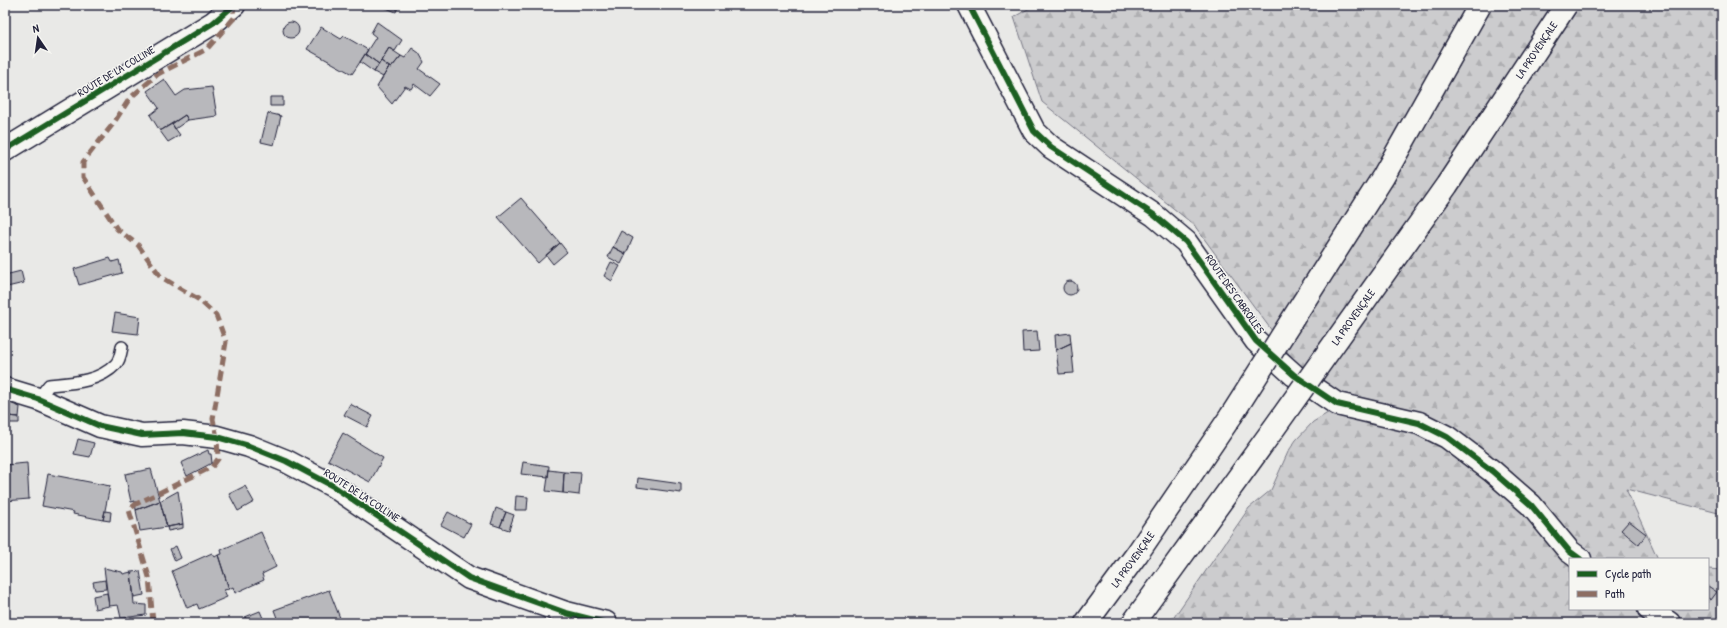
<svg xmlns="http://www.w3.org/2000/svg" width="1727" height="628" font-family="'Patrick Hand',sans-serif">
<defs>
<pattern id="forest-firs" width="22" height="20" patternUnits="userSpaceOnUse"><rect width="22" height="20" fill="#ccccce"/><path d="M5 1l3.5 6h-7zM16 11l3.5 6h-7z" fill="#afafb2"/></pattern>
</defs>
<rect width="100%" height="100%" fill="#e9e9e7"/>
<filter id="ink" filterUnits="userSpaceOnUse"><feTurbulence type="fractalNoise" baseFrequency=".025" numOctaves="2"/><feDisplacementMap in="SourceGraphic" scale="8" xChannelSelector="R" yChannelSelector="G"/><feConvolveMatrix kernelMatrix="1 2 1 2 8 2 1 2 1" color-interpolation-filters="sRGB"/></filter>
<g filter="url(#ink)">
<path fill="url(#forest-firs)" stroke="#777784" d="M1035 5H1722V514L1626 489 1658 559H1570V609H1708V569L1722 570V623H1170L1249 508 1271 490 1288 452 1296 440 1313 422 1331 411 1194 225 1042 102 1014 17Z"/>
<path fill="#b8b8bc" stroke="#22223b" d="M379 5H393L398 7 396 12Z
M377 22 402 40 395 51 389 48 379 64 365 54 376 37 371 33Z
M283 30a8 8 0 1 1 16 0a8 8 0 1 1-16 0Z
M321 27 341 39 344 36 368 50 352 74 307 49Z
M389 48 401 56 391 68 381 61Z
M412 48 419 53 424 62 419 69 440 84 430 96 414 84 411 89 405 86 392 104 377 87 389 67 391 68 401 56 405 58Z
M365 54 379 64 374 72 360 62Z
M381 61 389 67 383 77 374 72Z
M164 79 176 96 185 90 212 87 217 116 188 120 185 115 160 131 150 115 159 108 147 91Z
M270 97H283V106H270Z
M268 113 281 116 274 145 261 142Z
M185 115 188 120 175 129 172 124Z
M172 124 180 135 168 142 160 131Z
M521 198 560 243 538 263 498 217Z
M621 231 633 238 626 254 613 247Z
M560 243 567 252 553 264 546 255Z
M613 247 626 254 621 264 608 257Z
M110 258 112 262 119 260 122 273 79 285 74 269Z
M611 262 620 266 612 281 604 276Z
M21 271 24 283 7 287 5 275Z
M1063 288a7 7 0 1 1 14 0a7 7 0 1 1-14 0Z
M115 313 140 317 138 334 112 331Z
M1037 331 1039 351 1023 352 1022 332Z
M1070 333 1071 343 1056 350 1055 335Z
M1071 343 1074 373 1059 374 1056 350Z
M5 401 20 407 19 417 8 416V419H5Z
M350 404 373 416 367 427 344 415Z
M8 416 19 417V423H5V419H8Z
M343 433 383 458 370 482 328 460Z
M78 439 94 443 90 457 74 454Z
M208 450 209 454H211L212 463 187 476 181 463Z
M523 462 549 466 548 477 521 474Z
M27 463 29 499 5 501V465Z
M151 469 160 501 136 510 135 501 131 502 125 474Z
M549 470 564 472 563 493 546 491Z
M564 472 581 473 579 495 563 493Z
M48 474 110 486 103 520 73 514 74 512 42 506Z
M638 478 681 484V493L637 487Z
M245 486 254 502 238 511 229 494Z
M178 491 183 524 167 527 160 501Z
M516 496 528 497 527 510H515Z
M160 501 167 527 140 531 136 510Z
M496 508 506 512 500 527 491 524Z
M105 511 111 512 110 521 103 520Z
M448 512 471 524 464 537 441 525Z
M506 512 514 515 509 530 500 527Z
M1629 521 1646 534 1639 545 1621 530Z
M183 524V528L168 531 167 527Z
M261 532 276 567 262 574 264 580 235 593 233 587 229 589 218 555 222 554 221 550Z
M176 546 181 558 175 561 170 549Z
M212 553 215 557 218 555 229 589 224 590 227 597 199 609 197 604 187 608 172 571Z
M104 568 122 572 123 574 131 572 134 604 146 605V615L121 618 118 605 109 606Z
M140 571 144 595 134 597 131 572Z
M105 580 106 589 95 590 93 582Z
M1708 586 1717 592 1711 600 1708 598Z
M329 590 342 623H279L274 610Z
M107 593 109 606 95 609 93 596Z
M260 611 265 623H248L245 617Z"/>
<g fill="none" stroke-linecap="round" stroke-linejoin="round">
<g stroke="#22223b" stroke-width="14">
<path id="lane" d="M38 399 49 385C72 383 99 382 116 364 120 360 121 352 122 347"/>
</g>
<g stroke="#22223b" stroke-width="25">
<path id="street" d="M5 150 213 23 234 5
M5 389 38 399 100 426 142 435 183 433 217 437 249 446 286 461 333 486 469 578 566 613 606 623"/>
</g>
<g stroke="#22223b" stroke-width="25">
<path id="secondary" d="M969 5 1034 131 1051 147 1154 215 1186 242 1256 341 1294 375 1337 404 1419 423 1447 437 1492 471 1531 505 1569 551 1580 559
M1649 609 1669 623"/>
</g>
<g stroke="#22223b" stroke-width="25">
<g id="highway">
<path id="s1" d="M1086 623 1137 554 1231 416"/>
<path d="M1133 623 1272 431"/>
</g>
</g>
<use href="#lane" stroke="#f6f6f2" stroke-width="11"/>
<use href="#street" stroke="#f6f6f2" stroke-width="22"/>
<use href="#secondary" stroke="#f6f6f2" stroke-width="22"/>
<use href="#highway" stroke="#f6f6f2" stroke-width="22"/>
<g stroke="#22223b" stroke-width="25" stroke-linecap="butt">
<g id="highway-bridge">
<path d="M1231 416 1383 177 1480 5"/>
<path id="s2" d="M1272 431 1447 185 1566 5"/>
</g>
</g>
<use href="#highway-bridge" stroke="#f6f6f2" stroke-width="22"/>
<path stroke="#8d6e63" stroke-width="5" stroke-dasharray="10 5" stroke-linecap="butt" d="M153 623 149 577 129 510 136 504 212 467 218 459 217 437 213 419 226 342 216 315 198 299 161 277 138 245 117 229 83 177V162L113 124 130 98 158 74 207 49 234 18 233 7"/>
<g stroke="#f6f6f2" stroke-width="8">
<path id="cycleway" d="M969 5 1034 131 1051 147 1154 215 1186 242 1256 341 1294 375 1337 404 1419 423 1447 437 1492 471 1531 505 1569 551 1580 559
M5 150 213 23 234 5
M5 389 38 399 100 426 142 435 183 433 217 437 249 446 286 461 333 486 469 578 566 613 606 623"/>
</g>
<use href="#cycleway" stroke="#1b5e20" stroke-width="6"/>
</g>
</g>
<g text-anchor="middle" stroke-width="3" stroke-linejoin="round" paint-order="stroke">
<g font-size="11" fill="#22223b" stroke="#f6f6f2">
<text dy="4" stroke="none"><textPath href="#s2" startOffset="464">LA PROVENÇALE</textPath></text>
<text transform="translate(116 71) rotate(-31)" y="4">ROUTE DE LA COLLINE</text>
<text transform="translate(1235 294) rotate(55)" y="4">ROUTE DES CABROLLES</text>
<text dy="4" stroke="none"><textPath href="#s2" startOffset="140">LA PROVENÇALE</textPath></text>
<text transform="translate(362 495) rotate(33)" y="4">ROUTE DE LA COLLINE</text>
<text dy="4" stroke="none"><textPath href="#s1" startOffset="79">LA PROVENÇALE</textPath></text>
</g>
</g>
<rect width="1727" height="628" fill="none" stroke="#f6f6f2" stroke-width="20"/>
<rect x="10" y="10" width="1707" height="608" fill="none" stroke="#22223b" stroke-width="1.5" filter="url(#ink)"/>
<rect x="1569" y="558" width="140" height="52" fill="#f6f6f2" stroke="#a1a1a9"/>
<rect x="1577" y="571" width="20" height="6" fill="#1b5e20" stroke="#a1a1a9"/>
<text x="1605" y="578" font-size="12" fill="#22223b">Cycle path</text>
<rect x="1577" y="591" width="20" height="6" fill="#8d6e63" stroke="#a1a1a9"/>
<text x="1605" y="598" font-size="12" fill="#22223b">Path</text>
<g transform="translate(38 38) rotate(347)" stroke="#f6f6f2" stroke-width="3" paint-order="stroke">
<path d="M0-3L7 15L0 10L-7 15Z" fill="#22223b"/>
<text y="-6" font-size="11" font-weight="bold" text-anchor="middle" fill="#22223b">N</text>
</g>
</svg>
